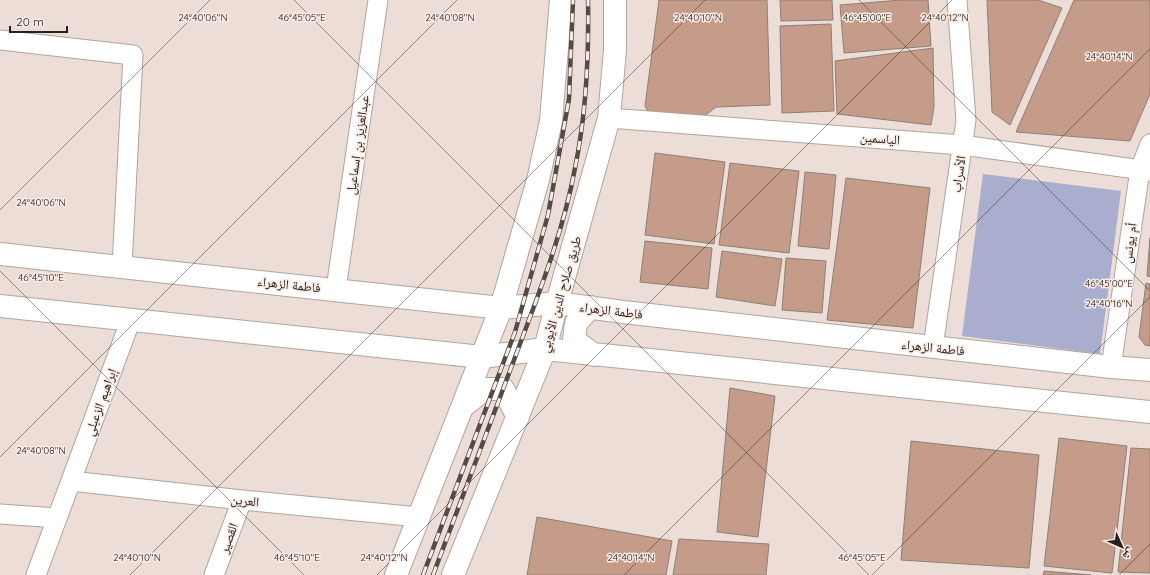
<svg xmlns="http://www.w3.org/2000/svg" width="1150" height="575" font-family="Quicksand,'Noto Naskh Arabic',sans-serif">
<rect width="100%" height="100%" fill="#ecddd7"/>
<path fill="#a9adce" d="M983 174 1121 191 1100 354 962 336Z"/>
<path fill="#c49c89" stroke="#8c7f79" d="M659 0H767L770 105 716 107 703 117H651L645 106Z
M780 0H832L833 20 781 21Z
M901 0H928L931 46 844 53 840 5Z
M987 0H1038L1062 8 1010 125 992 112Z
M1074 0H1150V94L1130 141 1016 132Z
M831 24 834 111 782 113 780 26Z
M933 48 934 107 931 125 837 114 835 61Z
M655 153 725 162 714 244 645 235Z
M730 163 799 171 789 253 719 245Z
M805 172 836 175 829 249 798 246Z
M846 178 930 188 913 328 827 320Z
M1150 238V277L1147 276Z
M645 241 712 248 708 289 640 282Z
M722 251 782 259 775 306 716 297Z
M786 258 826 261 822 313 782 310Z
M1146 283 1150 284V346L1145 345 1139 337Z
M730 388 775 396 758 537 717 532Z
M1059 438 1127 446 1112 573 1044 566Z
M911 441 1039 455 1029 568 901 560Z
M1131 448 1150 449V573L1118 572Z
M537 517 672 541 666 575H527Z
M679 539 769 544 766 575H673Z
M1044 571 1091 575H1043Z"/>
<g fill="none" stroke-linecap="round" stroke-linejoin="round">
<g stroke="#b1a49d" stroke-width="21">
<path id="street" d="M0 40 133 55 122 267
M609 118 962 145 1150 171
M336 289 378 0
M933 347 966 120 957 0
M1111 367 1140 170 1150 144
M71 481 242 500 419 517
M0 514 57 518
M36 575 131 319
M214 575 242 500"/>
</g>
<g stroke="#b1a49d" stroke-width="24">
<path id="secondary" d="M0 254 501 308 557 303 623 312 1111 367 1150 370
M0 306 482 357 545 349 1150 412
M591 307 576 323 574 340 594 355"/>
</g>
<g stroke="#b1a49d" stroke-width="24">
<path id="primary" d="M462 407 485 389H503L518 417
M396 575 501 308 538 180 551 121 561 0
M453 575 545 349 557 303 609 118 615 50V0"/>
</g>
<use href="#street" stroke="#fff" stroke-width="19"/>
<use href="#secondary" stroke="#fff" stroke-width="22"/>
<use href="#primary" stroke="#fff" stroke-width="22"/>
<g stroke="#524b47" stroke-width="4.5">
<path id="rail" d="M423 575 515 332 548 215 569 99 573 0
M433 575C460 504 487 432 514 360 537 298 563 234 575 168 586 115 589 55 588 0"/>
</g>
<use href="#rail" stroke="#f9ebe4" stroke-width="3" stroke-dasharray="9" stroke-linecap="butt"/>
</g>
<path fill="none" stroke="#27221f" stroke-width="1" stroke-opacity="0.45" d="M294 0 869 575M859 0 1150 291M0 210 210 0M0 271 304 575M0 457 457 0M130 575 705 0M377 575 952 0M624 575 1150 49M872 575 1150 297M1119 575 1150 544"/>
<g text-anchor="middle" stroke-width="3" stroke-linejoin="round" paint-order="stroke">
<g font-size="13" fill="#27221f" stroke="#f9ebe4">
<text transform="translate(880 138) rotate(4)" y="5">الياسمين</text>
<text transform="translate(357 145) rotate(-82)" y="5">عبدالعزيز بن إسماعيل</text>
<text transform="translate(958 174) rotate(-82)" y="5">الأسراب</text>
<text transform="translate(1129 243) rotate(-82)" y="5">أم يونس</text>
<text transform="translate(289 284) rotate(6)" y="5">فاطمة الزهراء</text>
<text transform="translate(560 294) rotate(-74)" y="5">طريق صلاح الدين الأيوبي</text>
<text transform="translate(611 310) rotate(7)" y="5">فاطمة الزهراء</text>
<text transform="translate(933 347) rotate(6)" y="5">فاطمة الزهراء</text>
<text transform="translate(100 402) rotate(-70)" y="5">إبراهيم الزعبلي</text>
<text transform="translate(245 500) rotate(6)" y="5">العرين</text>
<text transform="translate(228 538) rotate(-70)" y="5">القصير</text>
</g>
</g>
<g font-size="10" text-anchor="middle" fill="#27221f" stroke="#f9ebe4" stroke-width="3" stroke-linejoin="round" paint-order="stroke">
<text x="203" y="21">24°40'06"N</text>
<text x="302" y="21">46°45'05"E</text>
<text x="450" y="21">24°40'08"N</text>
<text x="698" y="21">24°40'10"N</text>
<text x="867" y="21">46°45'00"E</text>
<text x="945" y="21">24°40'12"N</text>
<text x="1109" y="60">24°40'14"N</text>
<text x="41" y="206">24°40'06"N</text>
<text x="41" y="281">46°45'10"E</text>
<text x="1109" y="287">46°45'00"E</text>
<text x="1109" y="307">24°40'16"N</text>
<text x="41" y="454">24°40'08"N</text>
<text x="137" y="561">24°40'10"N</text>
<text x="384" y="561">24°40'12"N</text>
<text x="297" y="561">46°45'10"E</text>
<text x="631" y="561">24°40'14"N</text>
<text x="862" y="561">46°45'05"E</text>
</g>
<g transform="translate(1122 547) rotate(135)" stroke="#f9ebe4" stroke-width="3" paint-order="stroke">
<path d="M0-3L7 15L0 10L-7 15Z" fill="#27221f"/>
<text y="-6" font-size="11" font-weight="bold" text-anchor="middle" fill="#27221f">ش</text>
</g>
<path d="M10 26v6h57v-6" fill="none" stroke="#27221f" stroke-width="2"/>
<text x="16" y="26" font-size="12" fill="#27221f" stroke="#f9ebe4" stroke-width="3" paint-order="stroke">20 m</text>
</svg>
